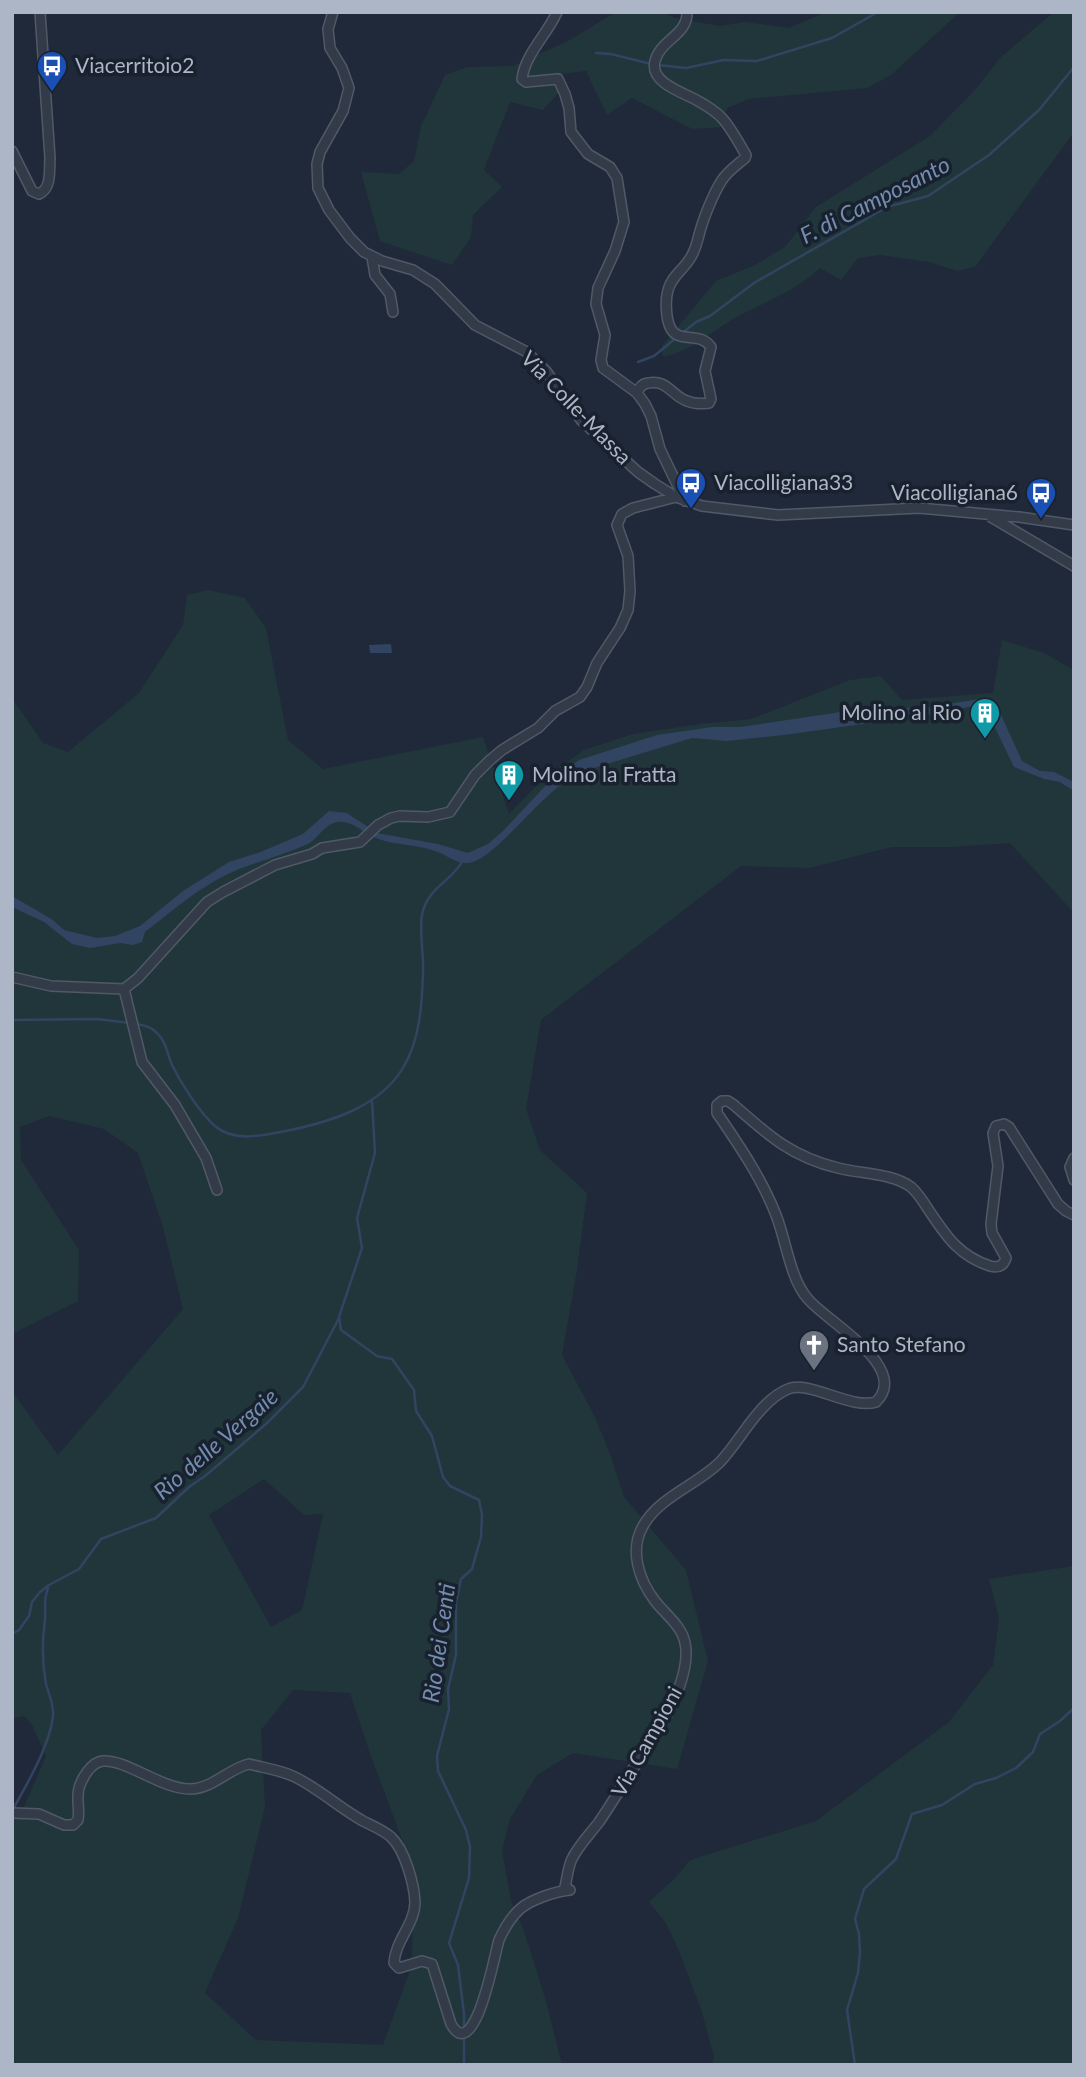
<svg xmlns="http://www.w3.org/2000/svg" width="1086" height="2077" font-family="Lato,sans-serif">
<rect width="100%" height="100%" fill="#1f2939"/>
<path fill="#21363a" fill-rule="evenodd" d="M616 12H662L675 18 720 26 745 22 789 28 826 12H960L891 75 867 88 749 99 727 108 722 127 692 129 632 98 607 115 586 71 561 74 565 86 543 110 510 102 484 170 502 187 473 215 471 237 452 265 380 241 361 172 399 174 414 161 421 126 445 75 467 67 513 66 568 41Z
M1054 12H1074V132L975 267 957 271 929 262 880 255 858 258 841 280 820 268C793 293 766 301 735 318 709 333 694 350 663 357L662 346 716 281 753 266 785 247 816 207 930 136 974 91 1001 57Z
M208 590 245 598 266 628 288 740 323 769 483 737 509 814 544 778 584 750 633 734 700 724 751 719 850 680 881 676 902 700 993 693 1002 640 1044 653 1074 670V913L1010 843 953 847H892L809 868 741 866 541 1020 526 1109 540 1150 587 1193 577 1270 562 1355 596 1419 610 1454 624 1497 686 1570 708 1661 677 1769 573 1753 537 1775 510 1819 502 1850 511 1901 524 1931 546 2001 562 2065H12V1807L23 1809 46 1756 32 1725 24 1716 14 1718 12 1721V1391L58 1455 183 1309 163 1227 138 1153 104 1129 49 1116 20 1127 21 1160 79 1250 78 1301 12 1334V698L43 743 68 752 139 693 183 625 187 595ZM264 1479 304 1515 323 1514 302 1610 271 1627 209 1515ZM293 1690 350 1693 372 1759 404 1845 413 1900 412 1965 383 2045 256 2040 205 1993 238 1918 265 1807 261 1730Z
M1074 1566V2065H712L714 2056 701 2009 679 1951 666 1923 649 1902 677 1876 690 1860 816 1821 949 1722 993 1665 999 1618 989 1579Z"/>
<path fill="#314461" d="M391 644 392 653H370L369 645Z
M979 699 988 700 997 706 1022 761 1040 771 1054 772 1074 782V791L1060 782 1044 779 1014 767 986 709 980 706 968 707 934 714 784 735 727 741 692 738 584 771C545 785 496 861 468 863 457 864 448 856 438 852 419 844 395 846 376 838 366 834 358 826 348 823 327 817 322 836 308 844 282 856 254 862 228 874 198 888 171 912 145 932L142 942 133 945 120 943 90 948 72 944 44 922 12 907V896L53 920 64 930 97 938 115 936 140 926 183 891 229 862 258 853 303 834 329 811 347 813 377 833 438 844 468 853 488 844 504 830 548 783 579 760 657 735 712 727H740L867 708H924Z"/>
<g fill="none" stroke-linecap="round" stroke-linejoin="round">
<path stroke="#314461" stroke-width="2.5" d="M596 53 611 54 651 64
M658 65 686 68 724 60 757 61 832 38 878 12
M681 334 696 322 710 316 754 283 887 207 928 196 989 155 1039 110 1074 67
M638 362 654 356 676 338
M12 1020 97 1019 130 1023
M136 1024C144 1025 151 1027 156 1032 166 1041 167 1053 172 1065 181 1083 199 1112 215 1126 234 1143 264 1135 286 1131 330 1122 381 1107 404 1066 420 1039 422 1004 423 973 424 956 419 930 422 915 427 887 453 881 463 860
M372 1101 375 1153 357 1218 362 1248 339 1317 341 1330 377 1356 392 1359 414 1390 416 1411 432 1436 443 1477 450 1486 479 1500 482 1515 481 1537 472 1569 461 1579 456 1603V1655L448 1689 449 1709 437 1756 438 1771 466 1830 470 1847 469 1878 449 1943 458 1965 464 2014V2065
M12 1634 19 1630 29 1616 32 1602 40 1592 49 1585 79 1569 101 1539 156 1518 189 1487 205 1476 266 1424 303 1387 339 1318
M12 1811C26 1786 50 1745 53 1716 54 1705 49 1695 46 1684 42 1663 42 1641 45 1620 46 1607 43 1601 48 1588
M855 2065 847 2010 858 1973 860 1952 859 1934 855 1919 864 1889 896 1859 912 1814 942 1805 975 1784 996 1778 1016 1768 1033 1752 1040 1734 1060 1721 1074 1708"/>
<g stroke="#505967" stroke-width="12">
<path id="minor" d="M333 12 328 29 330 48 342 68 349 88 343 111 320 152 317 164 318 188 329 210 350 238 364 252 382 261 413 270 435 284 475 325 525 351 533 358 546 371 581 420 638 472 655 484 676 497 702 506 778 515 919 508 1019 517 1074 525
M557 12C547 35 525 54 522 79L526 82 558 79 565 94 569 108 571 132 588 154 610 167 617 178 624 222 615 251 598 288 596 304 605 335 601 360 603 368 637 393 645 404 651 416 660 449 685 501
M12 151 32 191 39 194C52 188 49 171 50 158L40 12
M372 257 375 275 390 294 393 312
M637 393C639 387 642 384 648 383 667 379 672 396 687 401 694 404 702 404 709 403L711 399 705 371 711 347C699 330 678 345 670 327 666 318 665 300 668 290 671 276 686 268 692 255 696 248 697 242 699 235 703 219 713 194 722 180 728 171 737 165 745 158L746 155C739 143 731 128 722 118 716 112 707 106 700 102 686 93 649 84 655 61 660 40 688 35 687 12
M991 517 1074 566
M12 977 51 986 124 989 138 978 207 902 223 892 275 865 312 854 322 848 360 842 378 825 391 818 400 816 428 817 450 812 475 775 489 761 502 750 538 728 555 711 580 697 587 687 597 663 620 628 628 610 630 591 628 556 617 525 622 514 633 508 676 497
M124 989 142 1062 175 1105 206 1158 217 1190
M1074 1158 1070 1167 1074 1180
M12 1813 39 1814 64 1825H73L78 1820C80 1809 76 1799 79 1788 82 1778 91 1762 103 1761 126 1759 161 1789 190 1789 212 1789 228 1769 249 1764 264 1768 281 1770 295 1777 319 1789 340 1808 363 1821 373 1826 383 1830 391 1837 405 1850 414 1884 415 1902 415 1924 395 1941 394 1963L399 1968 422 1961 432 1964 451 2024C475 2066 495 1952 499 1940 504 1929 511 1917 520 1909 530 1900 556 1891 570 1890L565 1887C567 1878 568 1869 571 1861 577 1847 590 1834 599 1822 612 1803 624 1783 636 1764 652 1739 671 1713 680 1685 684 1673 688 1656 685 1643 682 1626 665 1614 655 1601 639 1580 629 1550 643 1526 659 1497 697 1485 720 1462 741 1440 759 1401 788 1389 810 1380 851 1410 876 1402 911 1367 827 1322 808 1299 790 1279 786 1240 776 1215 762 1179 739 1145 717 1113V1105L722 1101H728L734 1105C769 1136 792 1157 838 1168 861 1174 892 1173 911 1187 918 1193 923 1201 928 1209 945 1234 958 1256 990 1266 998 1268 1003 1267 1006 1258L992 1233 991 1224 998 1166 993 1133 996 1126 1004 1124 1009 1127 1058 1204 1066 1211 1074 1215"/>
</g>
<use href="#minor" stroke="#333b49" stroke-width="9"/>
</g>
<defs>
<g id="bus-pin" transform="scale(1.575)"><path d="M0 17L-7.5 6A9.5 9.5 0 1 1 7.5 6Z" fill="#1a4fb4" stroke="#18212d"/><path d="M-5-6H5V4H4V6H2V4H-2V6H-4V4H-5ZM-3.5-4V0h7V-4ZM-3.5 1.2v1.5H-2V1.2ZM2 1.2v1.5H3.5V1.2Z" fill="#fff"/></g>
<g id="building-pin" transform="scale(1.575)"><path d="M0 17L-7.5 6A9.5 9.5 0 1 1 7.5 6Z" fill="#0f9aa8" stroke="#18212d"/><path d="M-4-6H4V6H1V3H-1V6H-4ZM-2.5-4.3h1.7v1.8h-1.7ZM.8-4.3h1.7v1.8H.8ZM-2.5-1h1.7V.8h-1.7ZM.8-1h1.7V.8H.8Z" fill="#fff"/></g>
<g id="church-pin" transform="scale(1.575)"><path d="M0 17L-7.5 6A9.5 9.5 0 1 1 7.5 6Z" fill="#6b7280" stroke="#18212d"/><path d="M-1.2-6h2.4v3.5h3.3v2.4h-3.3V6h-2.4V-.1h-3.3v-2.4h3.3Z" fill="#fff"/></g>
</defs>
<g fill-rule="evenodd">
<use href="#bus-pin" x="52" y="66"/>
<use href="#bus-pin" x="691" y="483"/>
<use href="#bus-pin" x="1041" y="493"/>
<use href="#building-pin" x="985" y="713"/>
<use href="#building-pin" x="509" y="775"/>
<use href="#church-pin" x="814" y="1345"/>
</g>
<g text-anchor="middle" stroke-width="7" stroke-linejoin="round" paint-order="stroke">
<g font-size="21" fill="#adb6c6" stroke="#18212d" text-anchor="start">
<text x="75" y="73">Viacerritoio2</text>
<text x="714" y="490">Viacolligiana33</text>
<text x="1018" y="500" text-anchor="end">Viacolligiana6</text>
<text x="962" y="720" text-anchor="end">Molino al Rio</text>
<text x="532" y="782">Molino la Fratta</text>
<text x="837" y="1352">Santo Stefano</text>
</g>
<g font-size="21" fill="#adb6c6" stroke="#18212d">
<text transform="translate(576 408) rotate(46)" y="7">Via Colle-Massa</text>
<text transform="translate(647 1742) rotate(-61)" y="7">Via Campioni</text>
</g>
<g font-size="23" font-style="italic" fill="#738cb0" stroke="#18212d">
<text transform="translate(875 200) rotate(-27)" y="8">F. di Camposanto</text>
<text transform="translate(216 1444) rotate(-41)" y="8">Rio delle Vergaie</text>
<text transform="translate(439 1643) rotate(-82)" y="8">Rio dei Centi</text>
</g>
</g>
<rect width="1086" height="2077" fill="none" stroke="#adb6c6" stroke-width="28"/>
</svg>
